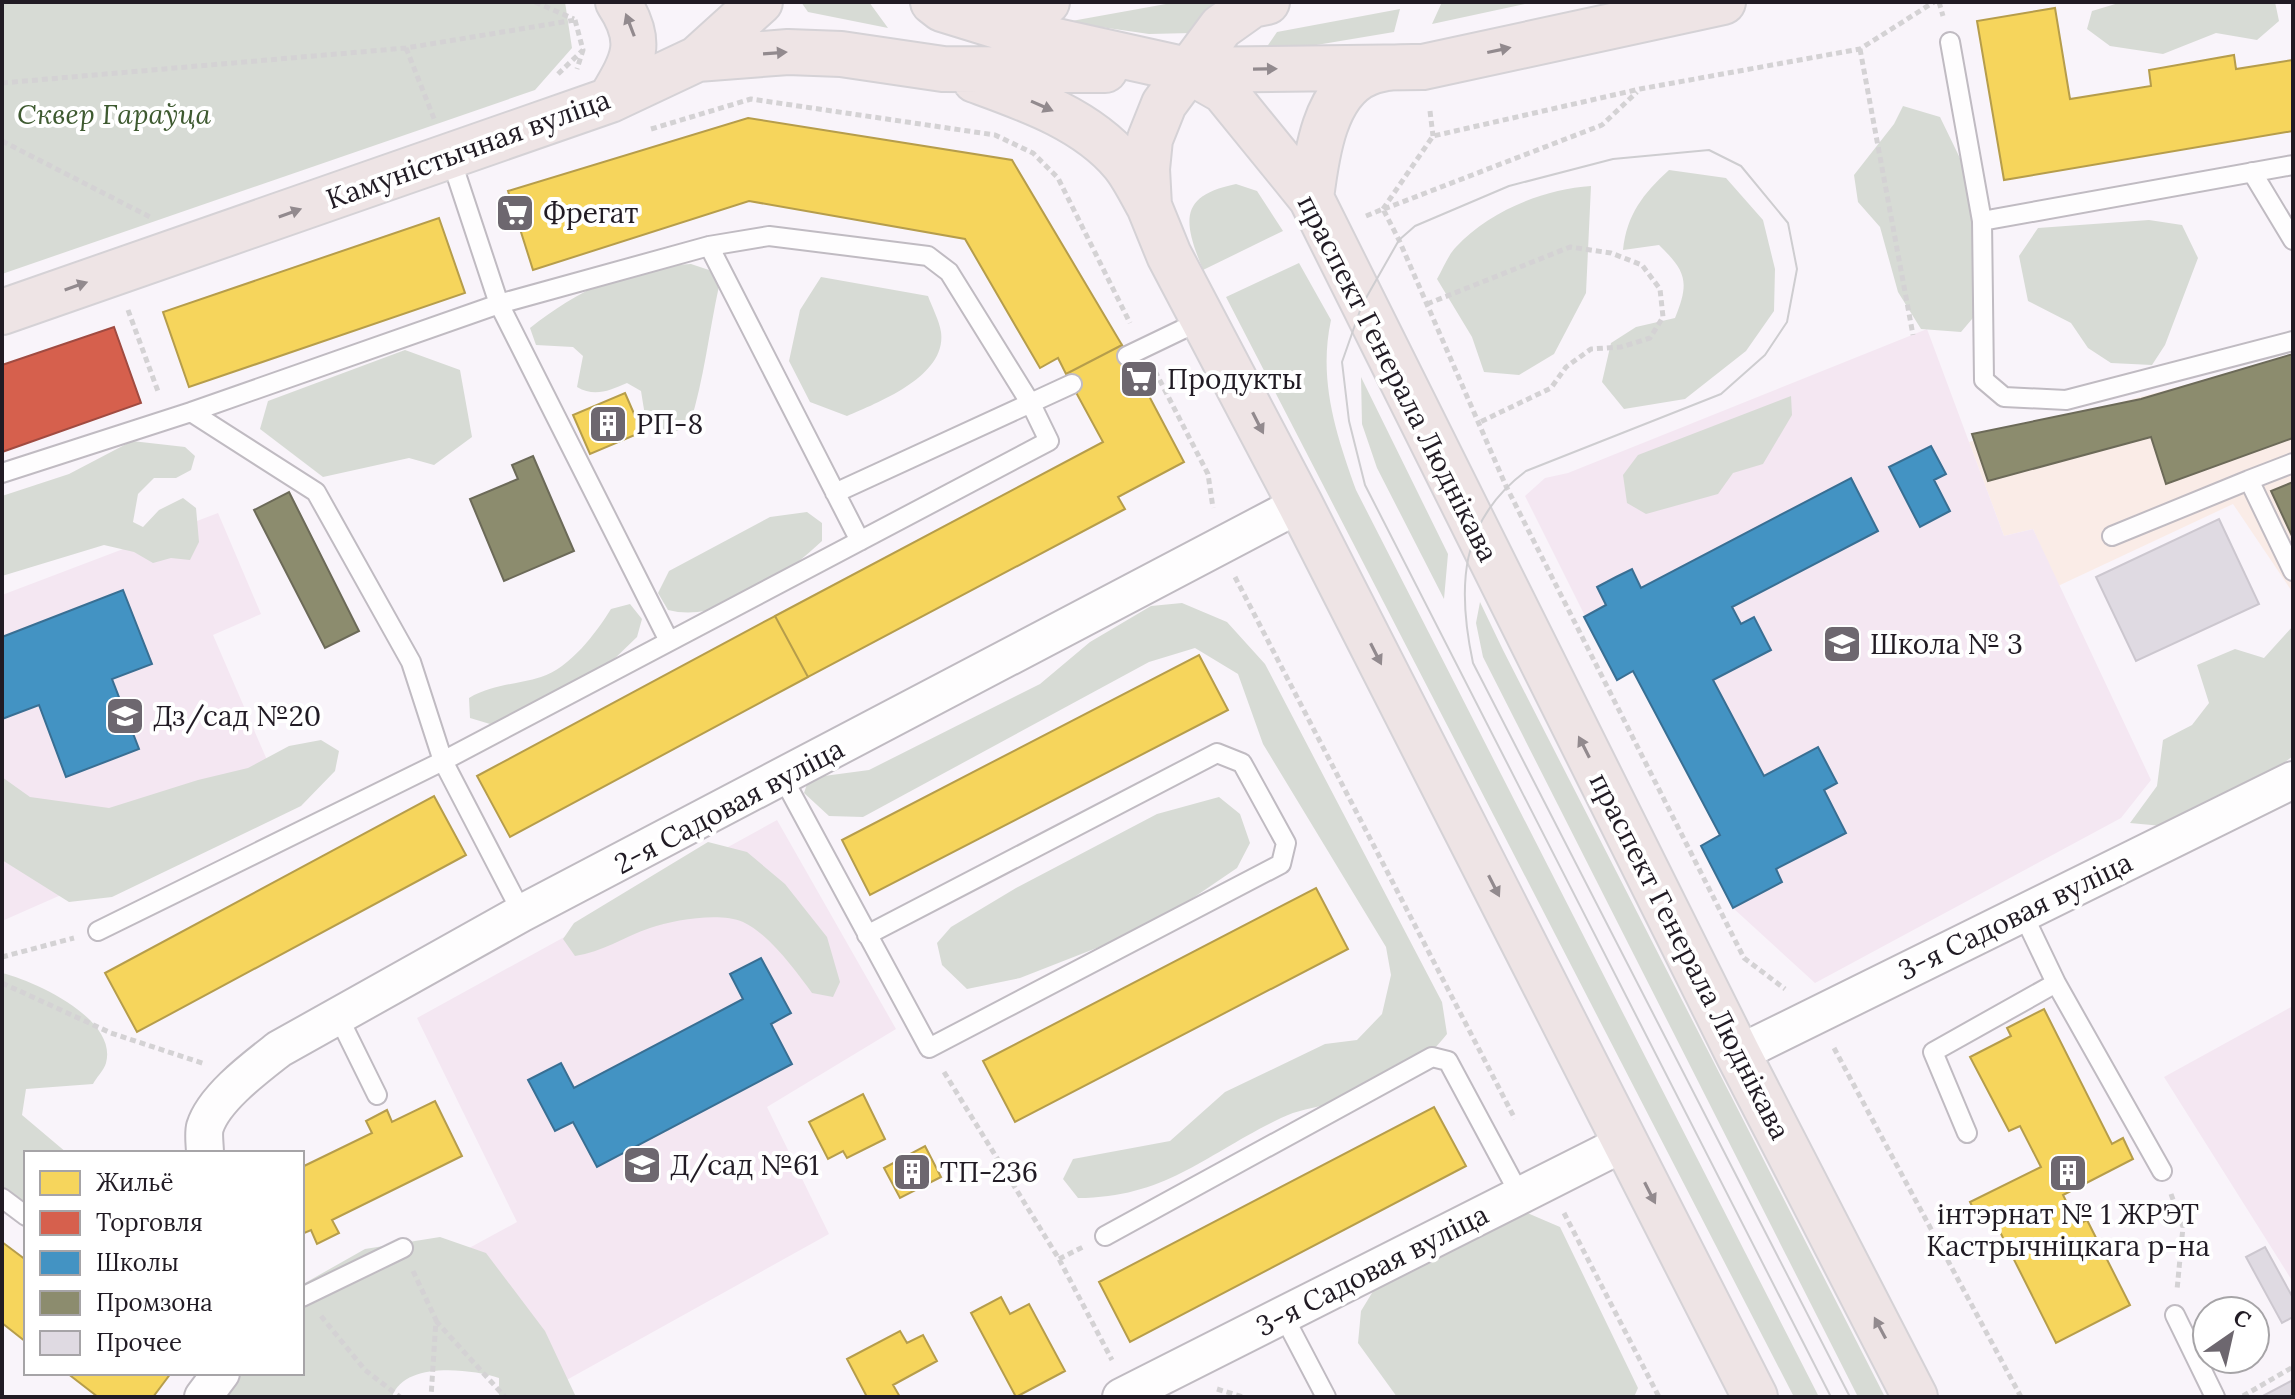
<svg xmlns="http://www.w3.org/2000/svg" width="2295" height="1399" font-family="Lora,serif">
<rect width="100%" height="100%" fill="#f9f4fa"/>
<path fill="#faece7" d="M2293 353V593L2233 504 2058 586 2033 529 2004 536 1969 442 2261 365Z"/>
<path fill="#f4e7f2" d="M1927 329 2004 536 2033 529 2151 780 2121 818 1815 983 1733 908 1701 846 1719 835 1634 672 1617 680 1525 496 1545 478 1568 473Z
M218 513 261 614 213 635 283 797 2 921V595Z
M777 820 896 1029 767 1107 829 1234 536 1397H525L449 1259 517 1222 417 1018Z
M2293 1006V1282L2164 1077Z"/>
<path fill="#d7dbd5" d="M2 2H565L572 48 535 90 2 274Z
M801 2H869L888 28 808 12Z
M1177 2H1224L1192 33 1149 34 1066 22Z
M1442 2H1534L1432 24Z
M2122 2H2275L2279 21 2257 40 2216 33 2163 54 2110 46 2087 29 2092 11Z
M1400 9 1394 32 1262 54 1277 32Z
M1903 106 1940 117 1972 183 1978 312 1961 332 1921 329 1898 292 1880 227 1858 202 1854 175 1894 124Z
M1669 170 1726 178 1763 220 1775 269 1774 311 1746 351 1685 399 1624 409 1602 382 1611 343 1636 327 1675 318C1690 282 1686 271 1659 245L1623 250C1627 214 1643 194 1669 170Z
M1236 184 1257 191 1283 231 1203 270C1184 223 1177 196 1236 184Z
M1591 186 1586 293 1554 354 1519 375 1484 372 1472 337 1437 279C1443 269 1448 255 1456 247 1489 211 1544 189 1591 186Z
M2149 220 2182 225 2198 258 2165 345 2152 365 2111 363 2088 348 2071 323 2028 301 2019 256 2038 228Z
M1299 263 1331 320C1318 380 1336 434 1356 490L1819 1397H1794L1226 297Z
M691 264 709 270 719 286C709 332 704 379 690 424L669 435 646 422 641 391 627 383C609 391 594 397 577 387L583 356 573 347 536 345 530 328C578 290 628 266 691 264Z
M821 277 928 296C932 307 939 320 941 332 947 376 879 402 847 416L810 402 789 361 800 310Z
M405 350 460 370 472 437 434 465 409 458 323 477 260 429 268 401Z
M1361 377 1448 554 1444 599 1377 468 1362 424Z
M1791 396 1792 415 1763 464 1733 473 1718 494 1646 514 1627 503 1623 475 1638 455Z
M132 441 185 447 195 456 191 470 176 478H154L138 494 133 522 143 527 159 510 183 498 196 508 199 542 190 560 171 558 153 563 134 552 104 545 2 576V496L69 474Z
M807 512 822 523V541C784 576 722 624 668 610L658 593 669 571 770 517Z
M1480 602 1503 650 1885 1397H1858L1483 657 1476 623Z
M1182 603 1227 622 1265 664 1442 1002 1447 1034C1430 1055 1406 1078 1382 1090 1351 1105 1312 1103 1281 1118 1205 1154 1168 1197 1078 1198L1063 1179 1073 1159 1170 1141 1225 1092 1325 1044 1357 1040 1382 1014 1391 975 1386 947 1263 744 1238 674 1195 648 1149 662 863 817 829 816 804 793 809 778 869 770 1040 684 1090 642 1151 606Z
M630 604 642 619 637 637 609 664 508 718 490 724 470 718 469 698C493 684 515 685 541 677 570 668 596 633 611 609Z
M2293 626V756L2268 775 2173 827 2130 823 2157 786 2163 740 2192 725 2209 703 2197 665 2235 649 2264 658Z
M321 740 339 751 335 771 301 806 112 897 69 902 2 860V777L30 797 109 808 198 780 248 768 289 746Z
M1219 797 1240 814 1250 843 1237 868 1190 900 1112 942 1020 978 967 989 942 965 937 943 951 927 1016 888 1157 814Z
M708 842 747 852 785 884 827 937 840 982 833 997 812 993C796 971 768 933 743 922 719 912 674 920 650 928 624 937 602 952 575 956L563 939 574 923Z
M2 973C35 981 118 1019 106 1063 104 1070 96 1078 93 1084L26 1089 22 1115 67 1153H26V1205L2 1186Z
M1525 1212 1560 1227 1638 1388 1634 1397H1397L1358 1343 1361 1311 1375 1288Z
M440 1237 486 1253 545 1331 576 1397H499V1378C471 1369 404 1361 392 1397H225L239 1373H302V1287L305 1283 365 1249Z"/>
<path fill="#f6d55c" stroke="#b69d4b" stroke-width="2" d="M2055 8 2070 99 2151 86 2149 70 2234 55 2236 69 2293 60V131L2004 180 1977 21Z
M748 118 1012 160 1122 345 1066 374 1058 358 1040 368 965 239 749 201 533 270 508 191Z
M439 218 465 293 189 387 163 312Z
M1122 345 1184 462 1118 497 1125 509 808 677 775 616 1103 442 1066 374Z
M625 393 642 432 590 454 573 415Z
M775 616 808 677 510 837 477 776Z
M1199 655 1228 710 870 895 842 840Z
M434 796 466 855 137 1032 105 973Z
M1316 888 1348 949 1015 1122 983 1061Z
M2044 1009 2112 1144 2123 1138 2133 1159 2063 1195 2078 1225 2087 1220 2130 1305 2056 1343 1989 1210 1977 1216 1970 1202 2041 1167 2020 1126 2009 1131 1970 1057 2011 1036 2007 1028Z
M863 1094 885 1139 847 1158 843 1151 828 1159 809 1122Z
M435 1101 462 1156 332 1220 339 1233 317 1244 311 1230 302 1234V1167L372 1133 366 1121 387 1110 392 1122Z
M1434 1107 1466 1166 1130 1342 1099 1282Z
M925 1146 941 1177 900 1198 884 1168Z
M2 1242 26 1260V1342L2 1323Z
M1001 1297 1010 1314 1029 1304 1065 1371 1016 1397 971 1313Z
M900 1331 907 1343 923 1335 937 1361 893 1385 900 1397H867L847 1359Z
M67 1373H171L153 1397H98Z"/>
<path fill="#d6604d" stroke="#a04b41" stroke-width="2" d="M114 327 141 403 2 452V365Z"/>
<path fill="#4393c3" stroke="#396f93" stroke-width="2" d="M1931 446 1946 474 1934 480 1950 511 1920 527 1889 467Z
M1851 478 1878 531 1732 607 1741 624 1754 617 1771 650 1713 680 1764 776 1818 747 1837 783 1824 790 1846 833 1776 869 1782 882 1733 908 1701 846 1720 835 1633 671 1617 680 1584 617 1606 605 1597 587 1616 577 1632 569 1641 588Z
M123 590 152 664 112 679 139 749 66 777 39 705 2 719V637Z
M761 958 791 1013 771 1024 792 1064 597 1167 573 1122 555 1131 528 1080 561 1063 574 1088 743 999 730 974Z"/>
<path fill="#8c8c6e" stroke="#6c6a58" stroke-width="2" d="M2293 354V438L2166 484 2151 437 1988 481 1972 434 2141 399Z
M533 456 574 551 504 581 470 499 518 479 512 465Z
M2293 482V538L2271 491Z
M289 492 359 631 325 648 254 510Z"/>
<path fill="#dfdae2" stroke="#ccc7cf" stroke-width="2" d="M2219 519 2259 604 2136 661 2096 577Z
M2265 1247 2293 1298V1317L2282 1323 2246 1257Z
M2293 1380V1397H2261Z"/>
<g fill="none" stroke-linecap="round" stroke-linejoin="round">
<g stroke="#c0bbc2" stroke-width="22">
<path id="lane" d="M1950 42 1982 221 2293 165
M450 156 499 304 668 639
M2252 172 2293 240
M1982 221 1984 380 2004 397 2066 400 2293 341
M709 246 860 541
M1127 356 1204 319
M191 412 316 492 411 662 443 761 522 913
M2293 463 2249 480 2293 571
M2 473 191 412 499 304 709 246 769 236 928 256 949 272 1031 404 1049 441 443 761 98 931
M835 493 1072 384
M2112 536 2249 480
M783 778 929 1048 1281 864 1286 843 1242 763 1217 753 867 935
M2056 983 2162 1171
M338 1016 377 1095
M1967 1133 1933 1052 2056 983 2022 912
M2 1198 26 1216
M1105 1236 1432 1057 1448 1061 1520 1195
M302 1297 403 1248
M1283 1315 1326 1397
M2175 1315 2215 1397"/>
</g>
<g stroke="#c0bbc2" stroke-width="40">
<path id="street" d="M1738 1054 2293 780
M205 1153C205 1146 203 1134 205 1127 214 1098 256 1067 279 1049L522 913 1300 504
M203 1397 221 1373
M1121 1397 1624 1143"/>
</g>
<g stroke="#d5d2d6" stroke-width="48">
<path id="primary" d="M933 2 942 9 1020 33 1187 70 1224 91 1311 198 1738 1054 1915 1397
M1267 2 1252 5 1221 27 1164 104 1150 139 1147 169 1149 206 1169 255 1300 504 1755 1397
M976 8 1047 2
M697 59 760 2
M1186 70 1423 67
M975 80C1027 99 1086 119 1123 163 1133 175 1141 192 1149 206
M610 100C633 61 645 43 618 2
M1311 198C1316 158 1324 90 1368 73 1385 66 1404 67 1423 67L1723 2
M2 312 610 100 697 59 788 52 841 54 943 69 1105 70"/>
</g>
<path stroke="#d4d2d4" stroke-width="5" stroke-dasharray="6 4" stroke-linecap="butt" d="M535 2 574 19
M1939 2 1943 16
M575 20 583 50 577 69
M406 48 435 121
M1860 49 1913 335
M558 74 583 50
M2 83 406 48 575 20
M1430 111 1433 136
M651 129 751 99 995 135 1033 153 1058 178 1130 323
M2 141 150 217
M1383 209 1433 136 1640 89 1860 49 1934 2
M1384 209 1602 125 1637 92
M1366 216 1383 209 1399 240 1506 486 1744 958 1785 989
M1427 304 1570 247 1611 253 1642 265 1660 289 1663 317 1650 338 1621 347 1591 349 1566 367 1551 388 1478 423
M128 310 159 394
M1155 371 1208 474 1213 508
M1235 577 1515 1119
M2 957 74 938
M2 983 111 1033 205 1064
M1834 1048 2021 1397
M944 1072 1059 1259 1112 1360
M2171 1194 2183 1227 2177 1290
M1564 1213 1659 1397
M1059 1259 1083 1247
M413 1271 436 1320 431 1397
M321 1316 365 1370 400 1397
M436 1321 505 1397
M1217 1389 1243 1397
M2243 1396 2293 1367"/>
<use href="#lane" stroke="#fefdfe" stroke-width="18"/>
<use href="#street" stroke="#fefdfe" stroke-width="36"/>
<use href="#primary" stroke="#eee4e5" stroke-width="44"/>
<path stroke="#cecdd0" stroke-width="2" d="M1831 1397 1365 485 1349 421 1342 362 1362 305 1399 240 1415 226 1509 186 1613 159 1709 150 1741 166 1788 223 1797 269 1787 322 1765 355 1721 394 1526 471C1459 521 1457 588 1473 663L1850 1397"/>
</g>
<defs><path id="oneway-solid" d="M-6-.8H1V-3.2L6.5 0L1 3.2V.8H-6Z" transform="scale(2)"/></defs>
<g fill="#928a8e">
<use href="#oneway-solid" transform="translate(630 25) rotate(-111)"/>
<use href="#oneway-solid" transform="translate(1499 50) rotate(-12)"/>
<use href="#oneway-solid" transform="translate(775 53) rotate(-4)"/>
<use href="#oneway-solid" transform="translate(1265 69) rotate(-1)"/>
<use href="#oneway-solid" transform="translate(1042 106) rotate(24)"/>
<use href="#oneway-solid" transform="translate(290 213) rotate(-20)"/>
<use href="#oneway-solid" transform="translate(76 286) rotate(-19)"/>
<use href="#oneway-solid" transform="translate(1258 423) rotate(63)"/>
<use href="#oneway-solid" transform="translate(1376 654) rotate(63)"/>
<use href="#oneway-solid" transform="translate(1584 747) rotate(-117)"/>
<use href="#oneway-solid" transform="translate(1494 886) rotate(63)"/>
<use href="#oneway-solid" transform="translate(1650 1193) rotate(63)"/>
<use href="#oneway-solid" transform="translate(1880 1328) rotate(-118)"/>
</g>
<defs>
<g id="supermarket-square" transform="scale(2)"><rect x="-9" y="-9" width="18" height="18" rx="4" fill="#6d676f" stroke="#fff"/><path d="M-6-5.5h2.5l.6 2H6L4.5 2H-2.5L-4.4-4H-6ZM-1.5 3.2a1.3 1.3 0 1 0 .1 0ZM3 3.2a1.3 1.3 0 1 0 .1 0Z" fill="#fff"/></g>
<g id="building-square" transform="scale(2)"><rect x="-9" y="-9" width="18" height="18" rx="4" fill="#6d676f" stroke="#fff"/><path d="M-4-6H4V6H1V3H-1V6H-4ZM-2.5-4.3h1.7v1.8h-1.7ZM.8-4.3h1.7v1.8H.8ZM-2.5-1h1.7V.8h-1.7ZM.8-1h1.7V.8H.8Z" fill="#fff"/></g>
<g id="school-square" transform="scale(2)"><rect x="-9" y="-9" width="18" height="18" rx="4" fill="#6d676f" stroke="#fff"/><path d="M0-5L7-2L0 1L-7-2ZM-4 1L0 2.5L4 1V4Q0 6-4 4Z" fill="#fff"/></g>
</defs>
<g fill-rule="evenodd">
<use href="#supermarket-square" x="515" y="213"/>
<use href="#supermarket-square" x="1139" y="379"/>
<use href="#building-square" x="608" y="424"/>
<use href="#school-square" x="1842" y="644"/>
<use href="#school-square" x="125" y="716"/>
<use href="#school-square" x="642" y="1165"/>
<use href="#building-square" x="912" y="1172"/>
<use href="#building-square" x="2068" y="1173"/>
</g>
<g text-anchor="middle" stroke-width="8" stroke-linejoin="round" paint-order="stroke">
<g font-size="28" font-style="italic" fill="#3e5a30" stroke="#fff">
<text x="114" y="124">Сквер Гараўца</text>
</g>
<g font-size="28" fill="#211b24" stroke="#fff">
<text transform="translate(468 149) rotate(-20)" y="10">Камуністычная вуліца</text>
<text transform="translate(1398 378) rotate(63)" y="10">праспект Генерала Люднікава</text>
<text transform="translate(729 806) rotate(-28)" y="10">2-я Садовая вуліца</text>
<text transform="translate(2015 916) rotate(-26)" y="10">3-я Садовая вуліца</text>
<text transform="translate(1690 956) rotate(63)" y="10">праспект Генерала Люднікава</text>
<text transform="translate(1372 1270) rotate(-27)" y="10">3-я Садовая вуліца</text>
</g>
<g font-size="28" fill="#211b24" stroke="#fff" text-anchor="start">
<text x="543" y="223">Фрегат</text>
<text x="1167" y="389">Продукты</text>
<text x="636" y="434">РП-8</text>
<text x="1870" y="654">Школа № 3</text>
<text x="153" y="726">Дз/сад №20</text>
<text x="670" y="1175">Д/сад №61</text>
<text x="940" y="1182">ТП-236</text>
<text x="2068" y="1224" text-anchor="middle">інтэрнат № 1 ЖРЭТ<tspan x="2068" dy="32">Кастрычніцкага р-на</tspan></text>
</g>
</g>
<rect width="2295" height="1399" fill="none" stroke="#211b24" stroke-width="8"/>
<rect x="24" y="1151" width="280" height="224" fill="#ffffff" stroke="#a6a4a7" stroke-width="2"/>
<rect x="40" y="1171" width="40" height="24" fill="#f6d55c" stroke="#a6a4a7" stroke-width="2"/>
<text x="96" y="1191" font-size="24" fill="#211b24">Жильё</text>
<rect x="40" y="1211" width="40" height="24" fill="#d6604d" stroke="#a6a4a7" stroke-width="2"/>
<text x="96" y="1231" font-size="24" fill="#211b24">Торговля</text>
<rect x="40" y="1251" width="40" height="24" fill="#4393c3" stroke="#a6a4a7" stroke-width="2"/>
<text x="96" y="1271" font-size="24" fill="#211b24">Школы</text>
<rect x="40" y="1291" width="40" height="24" fill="#8c8c6e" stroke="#a6a4a7" stroke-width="2"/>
<text x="96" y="1311" font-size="24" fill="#211b24">Промзона</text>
<rect x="40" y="1331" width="40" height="24" fill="#dfdae2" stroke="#a6a4a7" stroke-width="2"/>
<text x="96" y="1351" font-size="24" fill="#211b24">Прочее</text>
<g transform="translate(2231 1335) rotate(34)"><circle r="38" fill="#ffffff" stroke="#a6a4a7" stroke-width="2"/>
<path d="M0-6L14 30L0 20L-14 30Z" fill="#6d676f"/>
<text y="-12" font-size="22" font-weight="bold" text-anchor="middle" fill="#211b24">С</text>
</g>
</svg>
